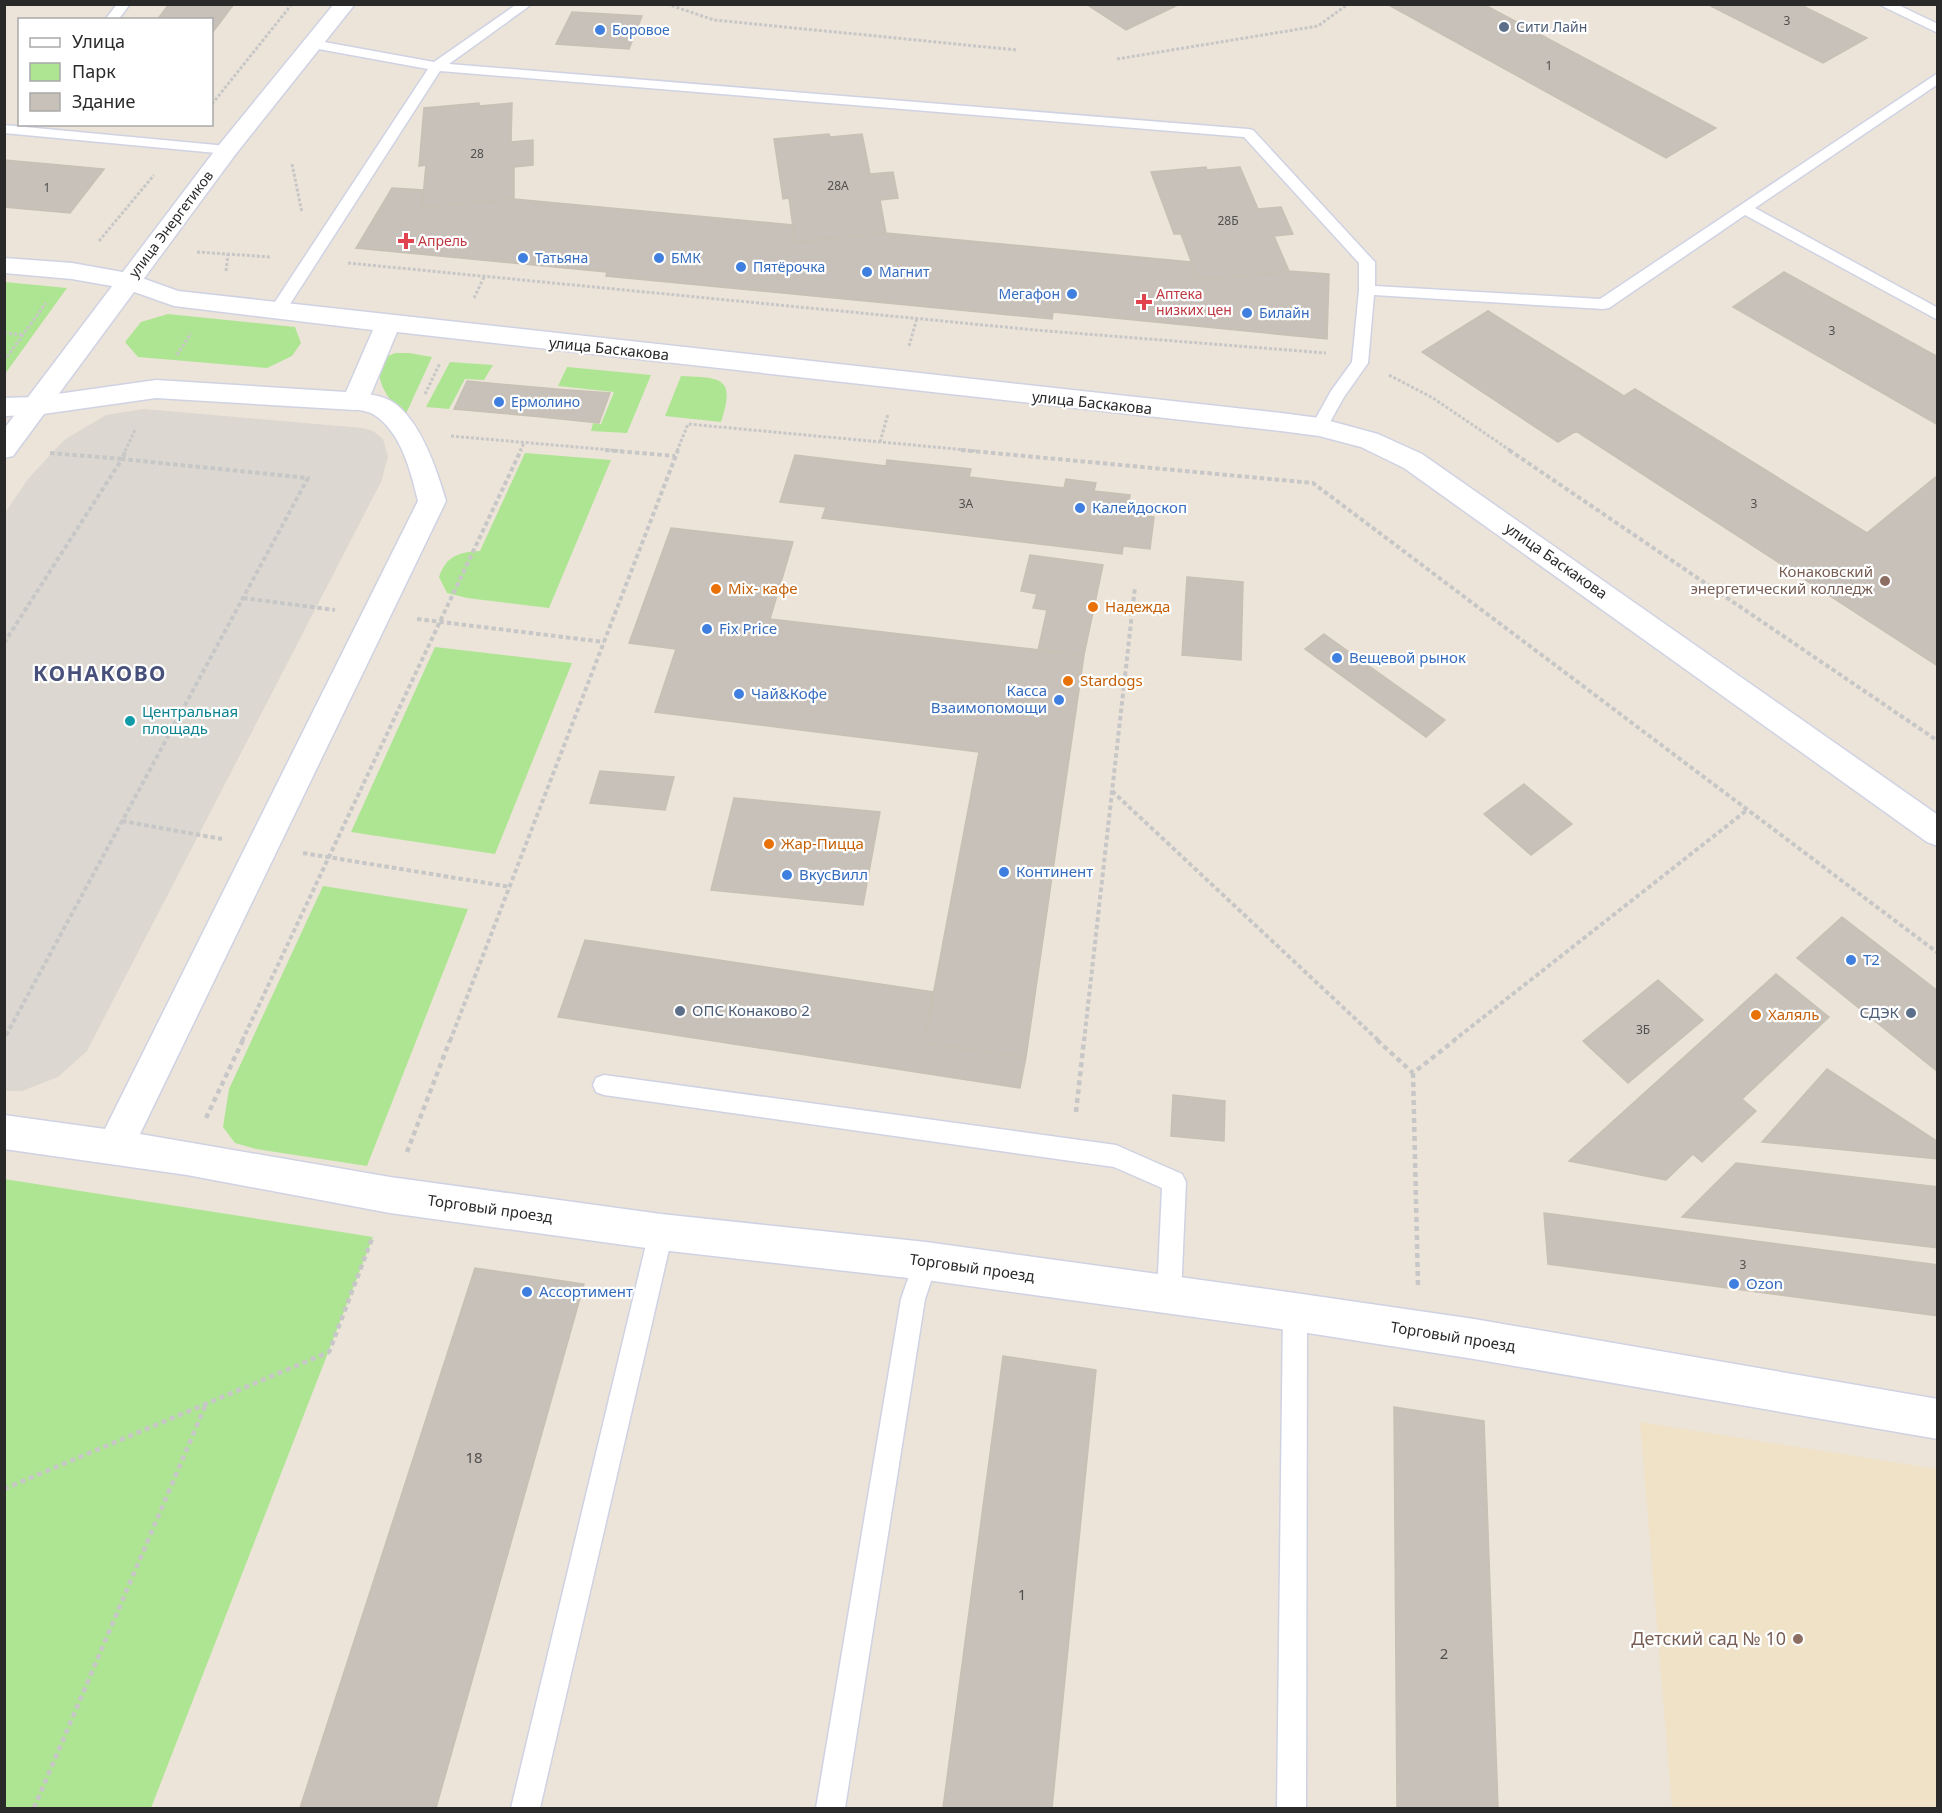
<svg xmlns="http://www.w3.org/2000/svg" width="1942" height="1813" font-family="'Noto Sans',sans-serif">
<rect width="100%" height="100%" fill="#ece4d9"/>
<path fill="#efe2c7" d="M1640 1422 1937 1469V1808H1672Z"/>
<path fill="#aee593" d="M5 282 67 288 5 374 4 282Z
M168 314 295 327 301 343 292 356 267 368 138 357 125 342 141 322Z
M395 353H409L432 357 404 418C390 398 374 385 381 359Z
M450 362 493 365 484 380 465 379 449 409 426 407Z
M567 367 651 375 627 433 591 431 593 423 601 424 614 392 558 386Z
M681 376C721 378 736 376 721 422L665 416Z
M525 453 611 460 549 608 467 598 447 593 439 577C446 556 459 552 480 551Z
M435 647 572 663 495 854 351 832Z
M323 886 468 909 367 1166 256 1149 235 1143 223 1127 229 1089Z
M4 1179 373 1237 151 1808H5Z"/>
<path fill="#dcd7d0" d="M144 409 362 428 373 431 383 439 388 457 381 482 87 1051 58 1077 22 1091H5V513L28 479 64 440 106 415Z"/>
<path fill="#c7c1b9" stroke="#c7c0b3" stroke-width="1.5" d="M169 4H234L212 33V20H157Z
M1086 4H1180L1126 30Z
M1387 4H1483L1716 128 1666 158Z
M1707 4H1799L1867 38 1823 63Z
M572 12 642 16 629 49 556 44Z
M479 103V106L512 103 511 142 533 140V165L514 167V199L422 207 426 165 419 166 424 108Z
M829 134 830 137 862 134 870 174 893 172 898 198 880 200 886 233 795 242 789 198 783 199 774 139Z
M4 160 60 165 104 169 70 213 4 207Z
M1206 167 1207 170 1240 167 1258 209 1281 207 1293 234 1274 236 1289 271 1198 280 1181 234H1174L1151 172Z
M392 188 424 190 422 207 514 199 793 225 795 242 886 233 1191 262 1198 280 1289 271 1329 274 1327 339 1053 312 1052 319 606 276 607 272 356 248Z
M1784 272 1938 357V425L1733 307Z
M1488 311 1624 396 1635 389 1867 533 1938 475V574L1935 576 1938 577V666L1576 431 1558 442 1422 352Z
M467 381 555 389 542 417 454 409Z
M555 389 610 393 599 423 542 417Z
M795 455 886 466 887 460 971 469 969 477 1064 488 1066 479 1096 483 1094 491 1130 495 1127 514 1154 517 1150 549 1123 546 1122 554 822 518 826 507 780 502Z
M671 528 793 542 770 619 1084 655 1026 1057 924 1043 979 752 655 712 676 649 629 643Z
M1030 555 1103 565 1084 655 1038 650 1047 610 1033 608 1037 594 1021 591Z
M1187 577 1243 582 1241 660 1182 655Z
M1324 634 1445 720 1426 737 1305 649Z
M600 771 674 777 665 810 590 803Z
M1524 784 1572 824 1531 855 1484 814Z
M734 798 880 812 863 905 711 890Z
M1842 917 1938 991V1072L1797 958Z
M585 940 933 992 924 1043 1026 1057 1020 1088 558 1017Z
M1776 974 1829 1017 1742 1099 1756 1111 1702 1162 1693 1154 1666 1180 1569 1161Z
M1658 980 1703 1020 1628 1083 1583 1041Z
M1827 1069 1938 1142V1159L1762 1142Z
M1173 1095 1225 1101 1224 1141 1171 1136Z
M1736 1163 1938 1187V1248L1682 1217Z
M1544 1213 1938 1265V1316L1548 1264Z
M475 1268 584 1284 436 1808H300Z
M1003 1356 1096 1370 1052 1808H943Z
M1394 1407 1484 1421 1498 1808H1397Z"/>
<g fill="none" stroke-linecap="round" stroke-linejoin="round">
<g stroke="#cfd2e3" stroke-width="3">
<path id="service" d="M117 4H130L118 20H105Z
M517 4H532L449 64 1248 129 1253 130 1372 259 1375 262V286L1600 299 1938 73V84L1755 208 1938 308V320L1745 215 1609 308 1603 309 1374 295 1368 363 1344 397 1325 431H1313L1311 427 1331 391 1352 362 1359 290V263L1244 137 440 71 283 315H271L269 311 428 69 313 48 308 47 306 44 308 41 313 40 434 62Z
M1878 4H1896L1938 24V33Z
M4 125 227 146 234 150 227 154 4 133Z
M604 1075 1116 1145 1182 1174 1186 1182 1181 1295 1178 1304 1169 1307 1160 1304 1157 1295 1162 1188 1114 1167 604 1095 596 1092 593 1085 596 1078Z
M661 1220 669 1224 673 1232 540 1808H511L649 1232 653 1224Z
M926 1249 935 1253 938 1261 925 1299 845 1808H816L901 1299 917 1253Z
M1295 1300 1304 1303 1307 1312 1306 1808H1277L1283 1312 1286 1303Z"/>
</g>
<g stroke="#cfd2e3" stroke-width="3">
<path id="minor" d="M355 392C367 394 380 395 391 401 420 418 437 470 446 501L140 1134 390 1177 661 1214 926 1242 1295 1293 1474 1319 1938 1399V1439L1474 1359 1295 1331 926 1280 661 1250 390 1213 187 1175 4 1149V1115L105 1129 418 501C411 472 401 431 373 414 366 410 354 410 346 407L342 401 346 395Z"/>
</g>
<g stroke="#cfd2e3" stroke-width="3">
<path id="tertiary" d="M4 258 72 263 128 273 178 291 1281 413 1319 418 1378 434 1422 454 1938 815V846L1927 842 1404 468 1361 447 1319 436 1281 431 397 332 368 401 364 407 355 410 156 398 36 415 4 416V398L36 397 156 380 346 392 373 330 174 306 123 288 72 279 4 273Z"/>
</g>
<g stroke="#cfd2e3" stroke-width="3">
<path id="secondary" d="M334 4H355L235 155 13 456 4 458V429L219 145Z"/>
</g>
<path stroke="#c7c7c7" stroke-width="3" stroke-dasharray="3 2" stroke-linecap="butt" d="M667 4 714 20 1017 50
M1117 59 1318 26 1348 4
M212 104 292 4
M292 164 302 213
M99 241 154 175
M197 252 271 257
M348 263 1035 330 1326 353
M226 271 228 254
M474 298 485 275
M4 333 23 335
M909 346 917 318
M177 355 191 333
M4 361 46 303
M1389 375 1433 398 1511 451
M425 394 440 363
M451 436 622 451
M880 442 888 414
M125 451 136 428
M520 451 524 443
M677 451 688 424 977 451"/>
<path stroke="#c7c7c7" stroke-width="4" stroke-dasharray="4.5 3" stroke-linecap="butt" d="M605 450 675 456
M961 450 1313 483 1938 953
M1509 450 1938 741
M50 453 122 459 126 450
M243 598 335 610
M417 619 604 642
M4 643 122 459 308 478 4 1039
M1112 791 1379 1041
M122 821 222 839
M303 853 511 887
M242 1041 521 450
M450 1041 678 450
M1084 1041 1135 587
M1453 1041 1747 810"/>
<path stroke="#c7c7c7" stroke-width="4.5" stroke-dasharray="5 4" stroke-linecap="butt" d="M1377 1040 1413 1073 1455 1040
M1413 1073 1418 1285
M1076 1112 1084 1040
M206 1118 243 1040
M407 1152 450 1040
M4 1489 329 1352 373 1236
M34 1808 206 1404"/>
<use href="#service" fill="#fff" fill-rule="evenodd"/>
<use href="#minor" fill="#fff" fill-rule="evenodd"/>
<use href="#tertiary" fill="#fff" fill-rule="evenodd"/>
<use href="#secondary" fill="#fff" fill-rule="evenodd"/>
</g>
<g fill="#5c6f8a" stroke="#fff" stroke-width="2">
<circle cx="1504" cy="27" r="6"/>
<circle cx="680" cy="1011" r="6"/>
<circle cx="1911" cy="1013" r="6"/>
</g>
<g fill="#3f7fe0" stroke="#fff" stroke-width="2">
<circle cx="600" cy="30" r="6"/>
<circle cx="523" cy="258" r="6"/>
<circle cx="659" cy="258" r="6"/>
<circle cx="741" cy="267" r="6"/>
<circle cx="867" cy="272" r="6"/>
<circle cx="1072" cy="294" r="6"/>
<circle cx="1247" cy="313" r="6"/>
<circle cx="499" cy="402" r="6"/>
<circle cx="1080" cy="508" r="6"/>
<circle cx="707" cy="629" r="6"/>
<circle cx="1337" cy="658" r="6"/>
<circle cx="739" cy="694" r="6"/>
<circle cx="1059" cy="700" r="6"/>
<circle cx="1004" cy="872" r="6"/>
<circle cx="787" cy="875" r="6"/>
<circle cx="1851" cy="960" r="6"/>
<circle cx="1734" cy="1284" r="6"/>
<circle cx="527" cy="1292" r="6"/>
</g>
<g fill="#e0444e" stroke="#fff" stroke-width="2">
<path d="M403 232h6v6h6v6h-6v6h-6v-6h-6v-6h6z"/>
<path d="M1141 293h6v6h6v6h-6v6h-6v-6h-6v-6h6z"/>
</g>
<g fill="#8d6e63" stroke="#fff" stroke-width="2">
<circle cx="1885" cy="581" r="6"/>
<circle cx="1798" cy="1639" r="6"/>
</g>
<g fill="#e8710a" stroke="#fff" stroke-width="2">
<circle cx="716" cy="589" r="6"/>
<circle cx="1093" cy="607" r="6"/>
<circle cx="1068" cy="681" r="6"/>
<circle cx="769" cy="844" r="6"/>
<circle cx="1756" cy="1015" r="6"/>
</g>
<circle fill="#0f9aa8" stroke="#fff" stroke-width="2" cx="130" cy="721" r="6"/>
<g text-anchor="middle" stroke-width="4.5" stroke-linejoin="round" paint-order="stroke">
<g font-size="12" fill="#504f4d">
<text x="1787" y="25">3</text>
<text x="1549" y="70">1</text>
<text x="477" y="158">28</text>
<text x="838" y="190">28А</text>
<text x="47" y="192">1</text>
<text x="1228" y="225">28Б</text>
<text x="1832" y="335">3</text>
<text x="966" y="508">3А</text>
<text x="1754" y="508">3</text>
<text x="1643" y="1034">3Б</text>
<text x="1743" y="1269">3</text>
</g>
<g font-size="14" fill="#4e5e75" stroke="#fff" text-anchor="start">
<text x="1516" y="32">Сити Лайн</text>
</g>
<g font-size="14" fill="#366cbe" stroke="#fff" text-anchor="start">
<text x="612" y="35">Боровое</text>
<text x="535" y="263">Татьяна</text>
<text x="671" y="263">БМК</text>
<text x="753" y="272">Пятёрочка</text>
<text x="879" y="277">Магнит</text>
<text x="1060" y="299" text-anchor="end">Мегафон</text>
<text x="1259" y="318">Билайн</text>
<text x="511" y="407">Ермолино</text>
</g>
<g font-size="14" fill="#292929" stroke="#fff">
<text transform="translate(171 224) rotate(-53)" y="5">улица Энергетиков</text>
</g>
<g font-size="14" fill="#be3a42" stroke="#fff" text-anchor="start">
<text x="418" y="246">Апрель</text>
<text x="1156" y="299">Аптека<tspan x="1156" dy="16">низких цен</tspan></text>
</g>
<g font-size="15" fill="#292929" stroke="#fff">
<text transform="translate(609 349) rotate(6)" y="5">улица Баскакова</text>
<text transform="translate(1092 403) rotate(6)" y="5">улица Баскакова</text>
<text transform="translate(1556 561) rotate(35)" y="5">улица Баскакова</text>
<text transform="translate(490 1209) rotate(8)" y="5">Торговый проезд</text>
<text transform="translate(972 1268) rotate(8)" y="5">Торговый проезд</text>
<text transform="translate(1453 1337) rotate(9)" y="5">Торговый проезд</text>
</g>
<g font-size="15" fill="#366cbe" stroke="#fff" text-anchor="start">
<text x="1092" y="513">Калейдоскоп</text>
<text x="719" y="634">Fix Price</text>
<text x="1349" y="663">Вещевой рынок</text>
<text x="1047" y="696" text-anchor="end">Касса<tspan x="1047" dy="17">Взаимопомощи</tspan></text>
<text x="751" y="699">Чай&amp;Кофе</text>
<text x="1016" y="877">Континент</text>
<text x="799" y="880">ВкусВилл</text>
<text x="1863" y="965">T2</text>
<text x="1746" y="1289">Ozon</text>
<text x="539" y="1297">Ассортимент</text>
</g>
<g font-size="15" fill="#785e54" stroke="#fff" text-anchor="end">
<text x="1873" y="577">Конаковский<tspan x="1873" dy="17">энергетический колледж</tspan></text>
</g>
<g font-size="15" fill="#c56008" stroke="#fff" text-anchor="start">
<text x="728" y="594">Mix- кафе</text>
<text x="1105" y="612">Надежда</text>
<text x="1080" y="686">Stardogs</text>
<text x="781" y="849">Жар-Пицца</text>
<text x="1768" y="1020">Халяль</text>
</g>
<g font-size="15" fill="#0d838f" stroke="#fff" text-anchor="start">
<text x="142" y="717">Центральная<tspan x="142" dy="17">площадь</tspan></text>
</g>
<g font-size="15" fill="#4e5e75" stroke="#fff" text-anchor="start">
<text x="692" y="1016">ОПС Конаково 2</text>
<text x="1899" y="1018" text-anchor="end">СДЭК</text>
</g>
<g font-size="15" fill="#504f4d">
<text x="474" y="1463">18</text>
<text x="1022" y="1600">1</text>
<text x="1444" y="1659">2</text>
</g>
<g font-size="18" fill="#785e54" stroke="#fff" text-anchor="end">
<text x="1786" y="1645">Детский сад № 10</text>
</g>
<g font-size="21" font-weight="bold" letter-spacing="1.5" fill="#47507b" stroke="#fff">
<text x="100" y="681">КОНАКОВО</text>
</g>
</g>
<rect width="1942" height="1813" fill="none" stroke="#292929" stroke-width="12"/>
<rect x="18" y="18" width="195" height="108" fill="#ffffff" stroke="#a9a9a9" stroke-width="1.5"/>
<rect x="30" y="38" width="30" height="9" fill="#ffffff" stroke="#a9a9a9" stroke-width="1.5"/>
<text x="72" y="48" font-size="18" fill="#292929">Улица</text>
<rect x="30" y="63" width="30" height="18" fill="#aee593" stroke="#a9a9a9" stroke-width="1.5"/>
<text x="72" y="78" font-size="18" fill="#292929">Парк</text>
<rect x="30" y="93" width="30" height="18" fill="#c7c1b9" stroke="#a9a9a9" stroke-width="1.5"/>
<text x="72" y="108" font-size="18" fill="#292929">Здание</text>
</svg>
